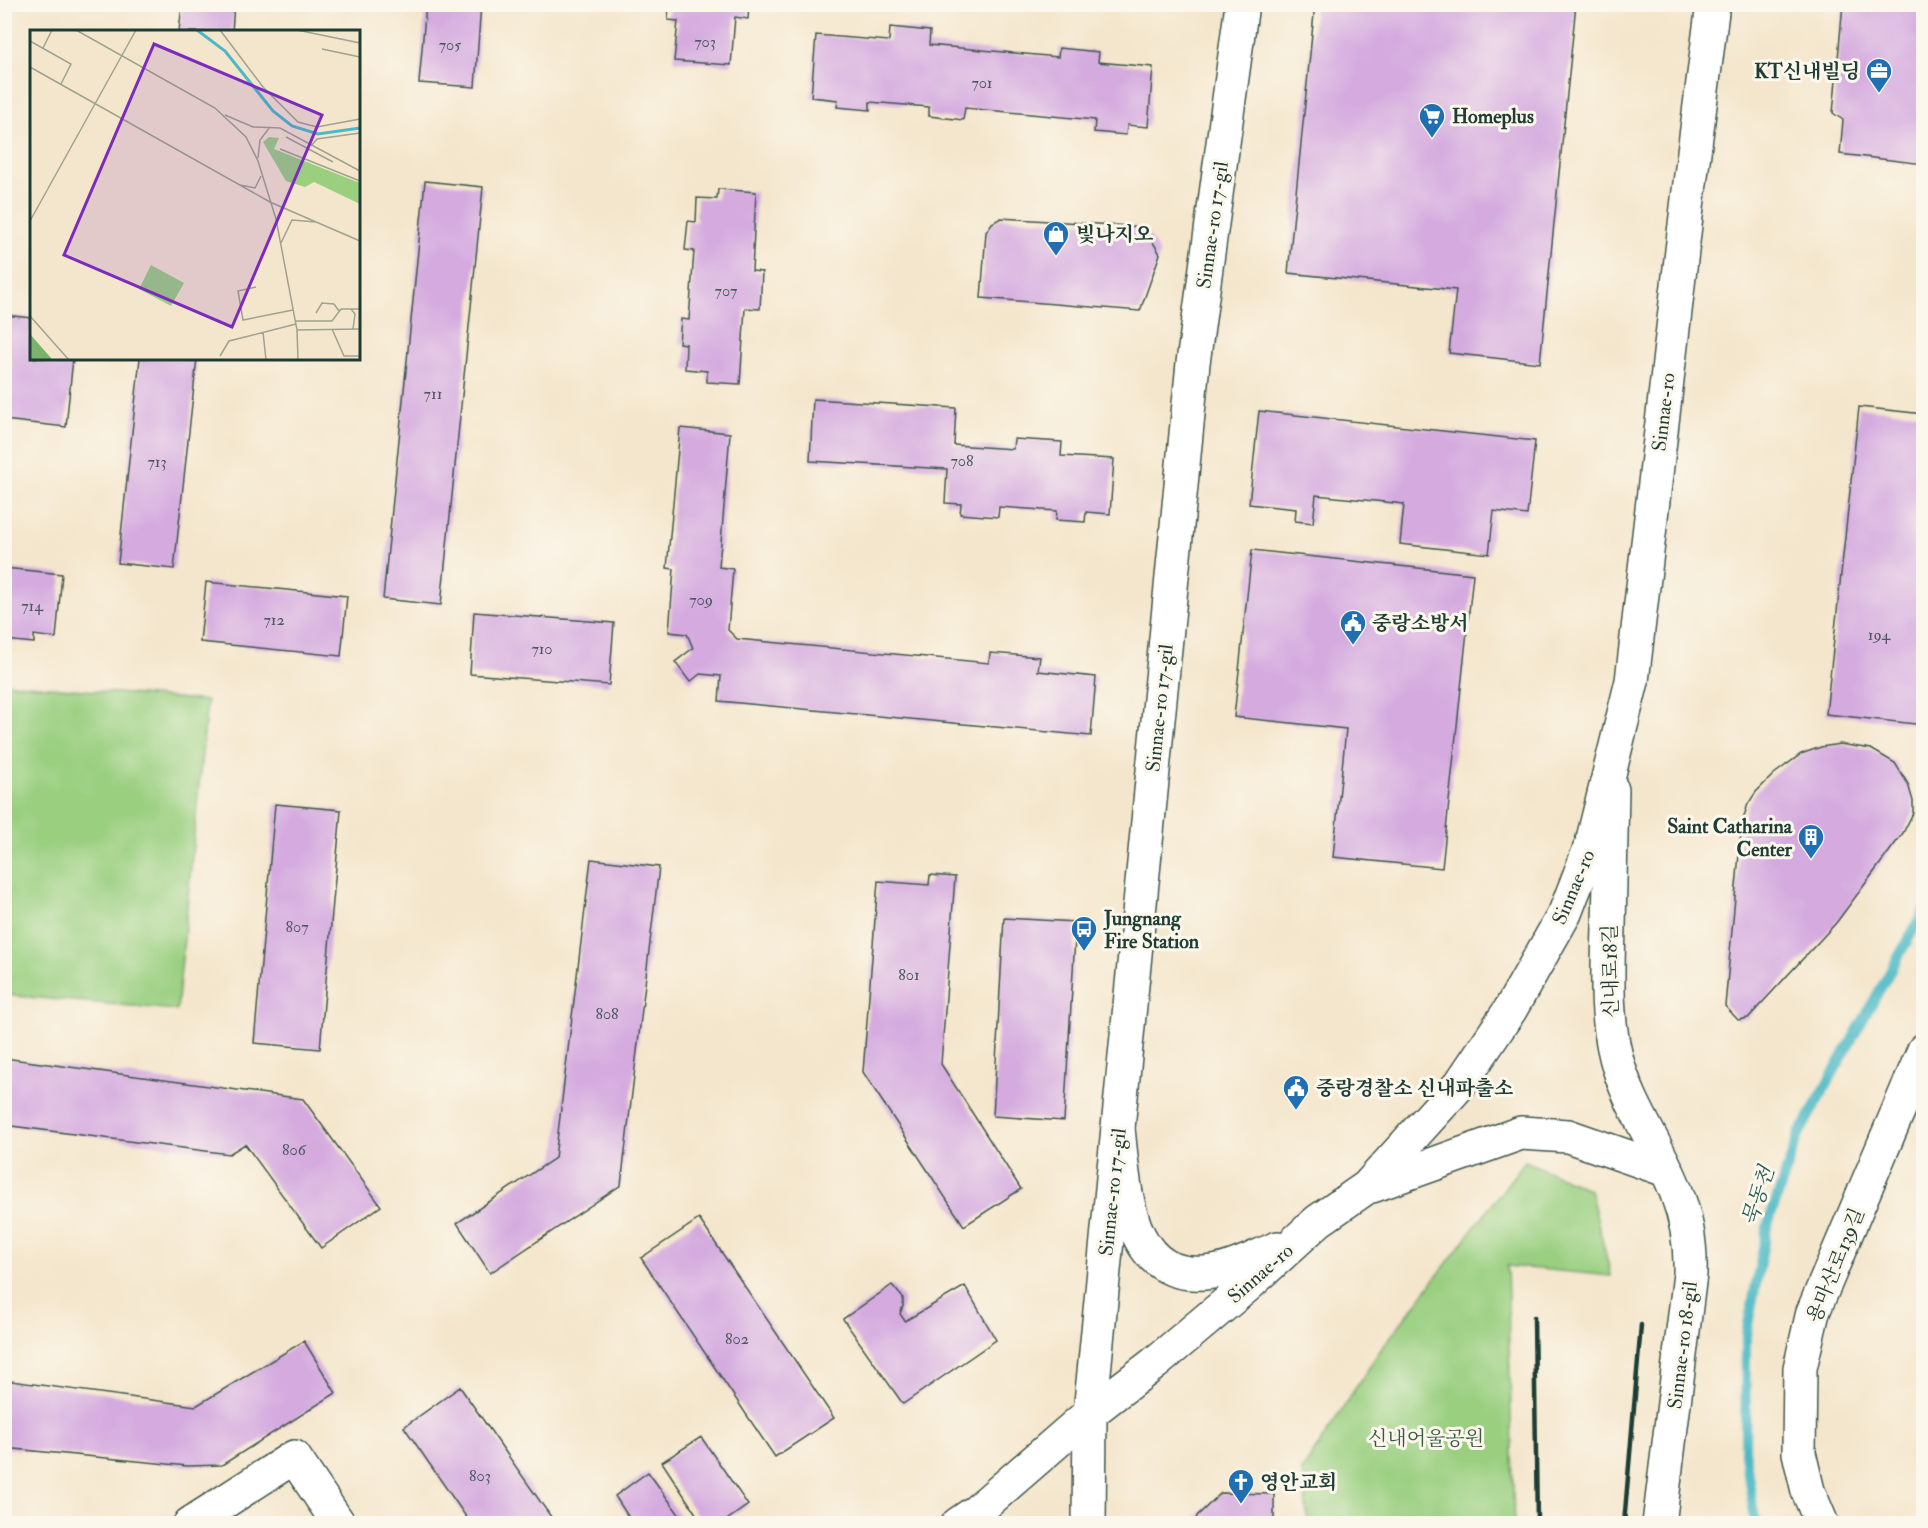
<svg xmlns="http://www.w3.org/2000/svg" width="1928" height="1528" font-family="'IM FELL Double Pica','Noto Serif KR',serif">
<rect width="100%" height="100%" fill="#fbf7ec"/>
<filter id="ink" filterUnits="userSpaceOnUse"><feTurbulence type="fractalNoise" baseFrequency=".0167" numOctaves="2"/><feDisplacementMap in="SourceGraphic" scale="12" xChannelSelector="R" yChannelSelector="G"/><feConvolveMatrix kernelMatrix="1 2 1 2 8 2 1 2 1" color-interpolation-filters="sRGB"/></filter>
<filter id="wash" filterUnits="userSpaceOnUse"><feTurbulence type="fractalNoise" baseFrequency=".008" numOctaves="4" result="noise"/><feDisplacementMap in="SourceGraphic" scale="24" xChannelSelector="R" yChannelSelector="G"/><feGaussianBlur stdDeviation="1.35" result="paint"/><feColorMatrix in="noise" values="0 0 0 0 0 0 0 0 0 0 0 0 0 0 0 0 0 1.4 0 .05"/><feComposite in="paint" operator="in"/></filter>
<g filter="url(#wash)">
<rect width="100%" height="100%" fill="#f4e6cc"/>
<path fill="#9acf80" stroke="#5c865a" stroke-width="1.5" d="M5 683 207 701 177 1010 5 995Z
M1525 1161 1590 1190 1611 1276 1507 1266 1514 1523H1308L1302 1471 1379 1352Z"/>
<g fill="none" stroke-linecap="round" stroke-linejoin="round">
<path stroke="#4cb9c6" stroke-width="10" d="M1757 1524 1754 1514 1745 1454 1746 1335 1767 1227 1799 1134 1924 911"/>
</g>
<g id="blocks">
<path fill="#d4aadf" d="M182 4H234L232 32H179Z
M426 4H481L475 87 419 83Z
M669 4H749L748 19 735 17 731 65 674 61 678 21 668 20Z
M1315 4H1576L1540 363 1449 353 1456 290 1288 273Z
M1843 4H1924V164L1840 154 1843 120 1833 113Z
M890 27 930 31 929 45 1058 57 1059 48 1099 52 1098 62 1153 67 1148 127 1127 125 1126 135 1094 132 1095 120 965 108 963 120 929 116V107L870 102V110L837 107 838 100 811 97 816 35 889 41Z
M4 120H9L6 157H4Z
M425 181 483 187 441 605 383 599Z
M718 189 756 192 752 271 762 272 760 309 745 308 740 384 707 382V371L685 369 686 344 679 343 681 319 689 320 694 251 685 250 688 221 696 222 697 198 717 199Z
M1001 218 1144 227 1160 254 1140 311 981 298 986 232 992 223Z
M4 315 32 318V358H73L66 427 4 420Z
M140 358H197L174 569 118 563Z
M813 399 956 408 954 445 1013 449 1014 439 1062 442 1061 456 1114 459 1110 514 1086 512 1085 522 1056 520 1057 511 999 507 998 517 960 514 961 504 945 503 947 469 810 461Z
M1859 407 1924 414V725L1826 714Z
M1259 411 1535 441 1527 515 1494 511 1489 554 1400 544 1404 504 1316 495 1313 523 1295 521 1296 509 1249 504Z
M680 428 730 433 719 567 733 569 728 630 737 639 989 663 990 653 1040 657 1038 671 1096 677 1091 736 719 701 721 676 700 674 690 682 675 662 693 648 687 634 669 632 674 569 667 568Z
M1252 550 1473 574 1442 868 1333 857 1346 729 1234 717Z
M4 568 62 574 56 638 34 635V643L4 640Z
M206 582 347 596 341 656 200 642Z
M474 612 614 623 609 685 470 674Z
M1840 744 1871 749 1895 763 1908 784 1913 801V813L1903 833 1836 923 1748 1018 1738 1020 1725 1006 1742 822 1748 804 1756 792 1774 774 1801 754 1821 747Z
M275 804 341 810 320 1049 254 1043Z
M591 859 659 867 621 1185 490 1273 457 1223 555 1158Z
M930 875 955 877 941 1064 1021 1189 964 1226 863 1072 878 881 929 885Z
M1004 918 1076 922 1064 1121 993 1116Z
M4 1058 303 1099 381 1206 321 1248 245 1144 229 1154 4 1125Z
M699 1219 834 1418 775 1457 641 1258Z
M892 1285 903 1298V1306L900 1314 905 1321 965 1286 996 1340 903 1404 843 1319Z
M304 1341 336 1393 222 1465 188 1466 4 1448V1380L196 1406Z
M460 1387 556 1524H471L404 1427Z
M701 1437 748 1505 721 1524H696L700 1520 662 1462Z
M648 1472 686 1524H633L615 1496Z
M1221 1493 1274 1494V1524H1195L1197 1516Z"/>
</g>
</g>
<g filter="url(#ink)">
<use href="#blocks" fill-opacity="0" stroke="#3f564b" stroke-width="1.5"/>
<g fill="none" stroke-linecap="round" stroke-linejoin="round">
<g stroke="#3f564b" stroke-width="36">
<path id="minor" d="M1612 790C1611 835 1610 881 1609 926 1608 970 1605 1014 1616 1057 1628 1106 1660 1147 1677 1194 1687 1220 1691 1246 1690 1274L1659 1524
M190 1524 294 1457 339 1524
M1089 1524 1090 1413 1193 363 1242 4
M1822 1524 1808 1491 1799 1453 1800 1368 1813 1312 1924 1050"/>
</g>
<g stroke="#3f564b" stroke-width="36">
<path id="major" d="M1118 1129C1125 1188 1126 1286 1213 1272 1235 1269 1257 1256 1278 1248
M1372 1186 1521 1133 1568 1136 1666 1170
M958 1524 977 1511 1090 1413 1155 1363 1248 1285 1318 1221 1367 1187 1461 1083 1510 1010 1565 913 1592 843 1632 681 1688 199 1713 4"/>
</g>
<use href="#minor" stroke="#fff" stroke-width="33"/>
<use href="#major" stroke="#fff" stroke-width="33"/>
<path stroke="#1f3d34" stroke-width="4.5" d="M1534 1317 1537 1524
M1624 1524 1641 1325"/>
</g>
</g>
<defs>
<g id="office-pin" transform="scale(1.35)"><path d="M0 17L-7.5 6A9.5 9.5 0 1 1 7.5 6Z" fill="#1f6fb2" stroke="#fbf7ec"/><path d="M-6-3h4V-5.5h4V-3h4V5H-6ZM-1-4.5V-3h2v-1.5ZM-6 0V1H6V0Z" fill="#fff"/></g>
<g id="supermarket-pin" transform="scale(1.35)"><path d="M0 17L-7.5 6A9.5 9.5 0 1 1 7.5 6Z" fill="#1f6fb2" stroke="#fbf7ec"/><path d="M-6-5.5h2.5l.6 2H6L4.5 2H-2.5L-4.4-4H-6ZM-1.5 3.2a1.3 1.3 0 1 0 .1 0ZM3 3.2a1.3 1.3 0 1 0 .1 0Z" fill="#fff"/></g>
<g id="shop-pin" transform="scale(1.35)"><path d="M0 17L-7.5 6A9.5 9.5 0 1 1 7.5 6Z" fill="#1f6fb2" stroke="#fbf7ec"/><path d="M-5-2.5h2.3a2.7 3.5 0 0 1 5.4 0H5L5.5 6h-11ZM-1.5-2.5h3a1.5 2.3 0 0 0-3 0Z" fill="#fff"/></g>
<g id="civic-pin" transform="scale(1.35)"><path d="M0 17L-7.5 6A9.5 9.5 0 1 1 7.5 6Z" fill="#1f6fb2" stroke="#fbf7ec"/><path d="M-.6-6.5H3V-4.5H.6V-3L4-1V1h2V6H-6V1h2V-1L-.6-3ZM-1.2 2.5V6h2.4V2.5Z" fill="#fff"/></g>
<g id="building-pin" transform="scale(1.35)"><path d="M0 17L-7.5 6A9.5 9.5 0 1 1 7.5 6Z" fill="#1f6fb2" stroke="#fbf7ec"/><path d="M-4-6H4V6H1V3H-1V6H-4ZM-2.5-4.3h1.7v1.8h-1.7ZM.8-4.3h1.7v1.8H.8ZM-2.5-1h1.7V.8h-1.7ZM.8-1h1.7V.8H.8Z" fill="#fff"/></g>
<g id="bus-pin" transform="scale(1.35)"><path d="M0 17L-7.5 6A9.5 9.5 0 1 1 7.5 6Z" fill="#1f6fb2" stroke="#fbf7ec"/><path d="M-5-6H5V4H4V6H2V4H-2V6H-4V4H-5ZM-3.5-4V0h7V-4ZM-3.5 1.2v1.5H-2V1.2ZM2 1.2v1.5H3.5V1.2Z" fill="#fff"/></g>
<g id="church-pin" transform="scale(1.35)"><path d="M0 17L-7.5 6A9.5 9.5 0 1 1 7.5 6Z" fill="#1f6fb2" stroke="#fbf7ec"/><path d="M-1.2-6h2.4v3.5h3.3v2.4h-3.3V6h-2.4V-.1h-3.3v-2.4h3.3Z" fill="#fff"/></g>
</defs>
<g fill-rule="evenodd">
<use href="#office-pin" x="1879" y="71"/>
<use href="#supermarket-pin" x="1432" y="116"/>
<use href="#shop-pin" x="1056" y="234"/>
<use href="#civic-pin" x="1353" y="623"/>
<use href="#building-pin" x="1811" y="837"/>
<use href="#bus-pin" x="1084" y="929"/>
<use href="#civic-pin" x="1296" y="1088"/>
<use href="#church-pin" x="1241" y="1482"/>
</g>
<g text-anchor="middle" stroke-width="6" stroke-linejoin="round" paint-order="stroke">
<g font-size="16" fill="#4c585f">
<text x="705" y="47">703</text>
<text x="450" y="50">705</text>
<text x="982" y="88">701</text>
<text x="726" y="296">707</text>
<text x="433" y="399">711</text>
<text x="962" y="466">708</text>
<text x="157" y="467">713</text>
<text x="701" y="605">709</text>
<text x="32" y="611">714</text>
<text x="274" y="625">712</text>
<text x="1879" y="640">194</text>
<text x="542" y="654">710</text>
<text x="297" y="932">807</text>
<text x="909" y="980">801</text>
<text x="607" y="1019">808</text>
<text x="294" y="1155">806</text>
<text x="737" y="1344">802</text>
<text x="480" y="1481">803</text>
</g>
<g font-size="20" font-weight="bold" fill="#1f3d34" stroke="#fbf7ec" text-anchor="start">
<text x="1860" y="78" text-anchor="end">KT신내빌딩</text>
<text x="1452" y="123">Homeplus</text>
<text x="1076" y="241">빛나지오</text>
<text x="1372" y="630">중랑소방서</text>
<text x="1792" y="833" text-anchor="end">Saint Catharina<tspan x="1792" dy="23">Center</tspan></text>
<text x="1104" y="925">Jungnang<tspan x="1104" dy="23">Fire Station</tspan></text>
<text x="1316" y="1095">중랑경찰소 신내파출소</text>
<text x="1260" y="1489">영안교회</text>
</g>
<g font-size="20" fill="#1f3d34" stroke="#fbf7ec">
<text transform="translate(1212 225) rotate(-82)" y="7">Sinnae-ro 17-gil</text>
<text transform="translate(1663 412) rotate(-83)" y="7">Sinnae-ro</text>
<text transform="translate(1159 708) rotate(-84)" y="7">Sinnae-ro 17-gil</text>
<text transform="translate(1573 887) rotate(-67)" y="7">Sinnae-ro</text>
<text transform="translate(1610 971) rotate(-91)" y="7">신내로18길</text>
<text transform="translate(1112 1192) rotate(-84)" y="7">Sinnae-ro 17-gil</text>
<text transform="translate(1835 1265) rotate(-68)" y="7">용마산로139길</text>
<text transform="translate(1260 1273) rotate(-41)" y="7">Sinnae-ro</text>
<text transform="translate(1682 1345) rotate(-83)" y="7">Sinnae-ro 18-gil</text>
</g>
<g font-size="20" fill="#385a43" stroke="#fbf7ec">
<text x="1426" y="1445">신내어울공원</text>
</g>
<g font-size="21" font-style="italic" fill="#2a5c58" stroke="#fbf7ec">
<text transform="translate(1758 1196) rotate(-72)" y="7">묵동천</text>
</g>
</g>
<g transform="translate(30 30)">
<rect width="330" height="330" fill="#f4e6cc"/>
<path d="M239 107 249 108 244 119 330 153V174L284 152 275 157 256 151 233 112ZM121 235 154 253 141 276 109 259Z" fill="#9acf80"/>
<path d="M0 304 21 328 22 330H0Z" fill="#7bb26e"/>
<path fill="none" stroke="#4cb9c6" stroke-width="3" d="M167 0 195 21 243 81 262 96 288 104 330 98"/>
<path fill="none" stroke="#9fa28f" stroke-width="1.5" d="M46 0 185 78 216 107 228 131 246 189 267 300 268 330M190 0 233 57 268 92 287 97 330 89M267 0 330 13M0 11 41 34 31 54M13 18 22 0M292 19 330 27M0 37 240 172 330 211M195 85 223 97 250 98 330 141M256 107 303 132M281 116 287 109 330 103M250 119 330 151M228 128 230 110 240 97M210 155 225 158 231 146M0 191 106 0M251 213 262 190 286 192M226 257 208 261 213 290 263 280M321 279 325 284 323 299M286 283 292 273 304 274 309 281M0 286 39 330M265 291H302L311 279H330M302 299 314 326H330M267 300 330 299M233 302 236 330M190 326 199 311 266 294"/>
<path fill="#7b2cbf" fill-opacity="0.15" stroke="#7b2cbf" stroke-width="3" d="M124 14 292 85 202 297 34 225Z"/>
<rect width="330" height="330" fill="none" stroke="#1f3d34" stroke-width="3"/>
</g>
<rect width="1928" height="1528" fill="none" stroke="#fbf7ec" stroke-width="24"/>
</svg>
